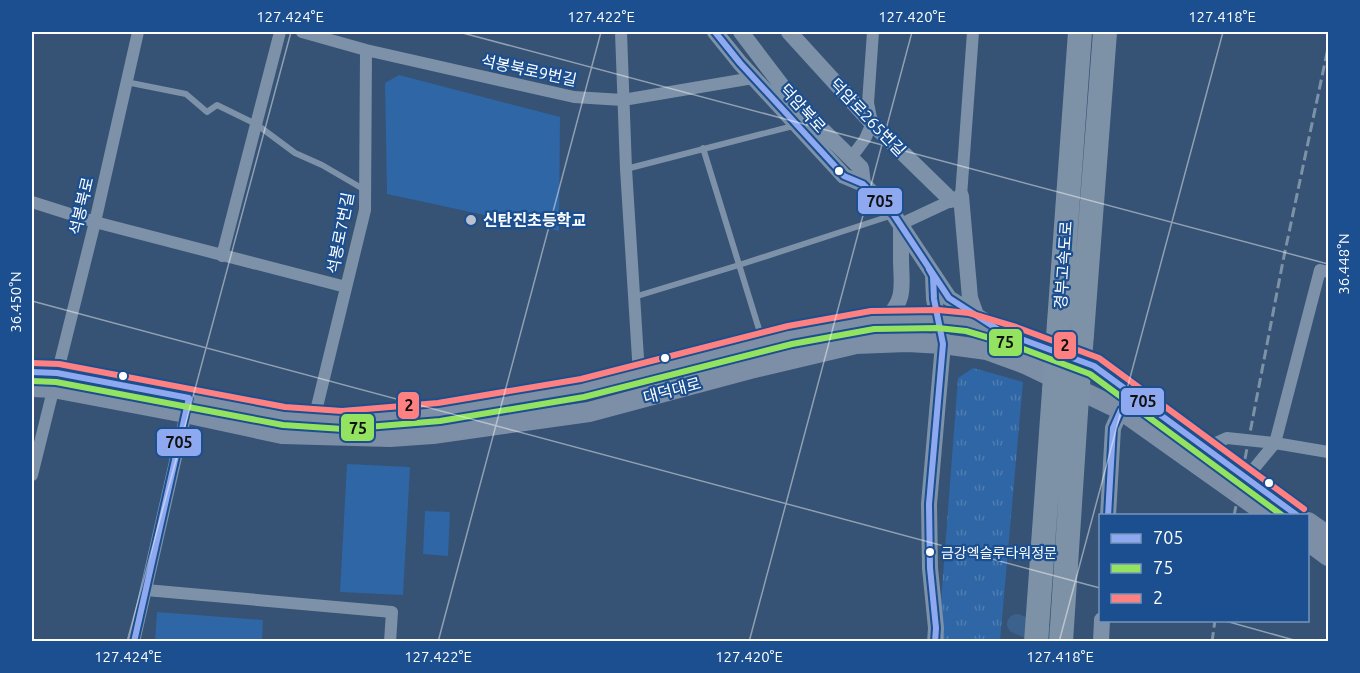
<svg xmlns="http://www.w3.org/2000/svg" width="1360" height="673" font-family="Ubuntu,'Noto Sans KR',sans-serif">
<defs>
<pattern id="grass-tufts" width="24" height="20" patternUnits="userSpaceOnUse" patternTransform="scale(1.5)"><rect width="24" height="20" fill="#2f66a5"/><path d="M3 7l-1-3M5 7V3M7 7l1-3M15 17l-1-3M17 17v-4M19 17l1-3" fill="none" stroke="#4e7db2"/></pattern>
</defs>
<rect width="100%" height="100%" fill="#365274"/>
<path fill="url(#grass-tufts)" d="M973 368 1023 382 1000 641 938 642 958 378Z"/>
<path fill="#2f66a5" d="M399 75 560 117 559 231 387 194 385 83Z
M347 464 410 467 403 595 340 592Z
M425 511 450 512 448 556 423 554Z
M157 612 263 620 262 641H155Z"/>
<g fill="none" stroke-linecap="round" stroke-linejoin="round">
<path stroke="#3b618d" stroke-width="20" d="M1017 624 1048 636"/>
<path stroke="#7d92a8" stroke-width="6" d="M126 82 186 94 207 112 217 105 256 124 295 153 322 165 365 190
M703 148 762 339
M626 169 793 126
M634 297 739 265 893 215"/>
<path stroke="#7d92a8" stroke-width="12" d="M302 32 366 50 574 97 623 100 753 78
M621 32 626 169 639 374
M851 158 865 139 872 123 868 103 873 32
M32 202 95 222 346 287
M901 224 961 196 973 32
M222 256 280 32
M314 419 365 210 366 50
M1206 450 1207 447 1227 438 1275 443 1328 452
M32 475 95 222 138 32
M1247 477 1275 443 1320 270 1328 272
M146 590 392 612 390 642
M134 642 187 409"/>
<path stroke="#7d92a8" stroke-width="16" d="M715 32 740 63 844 176 863 184 894 215 949 298 991 325
M741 32 795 103 861 168 863 184
M789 32 872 123 951 200
M961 196 970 298 976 315
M933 276 934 299 943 344 929 504 930 568 936 628 935 642
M885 320C907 299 901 285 901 258 901 247 901 235 901 224
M1108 516 1113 428 1121 410
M1101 642 1102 620"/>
<path stroke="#7d8ea7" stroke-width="20" d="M32 372 57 373 236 408 284 416 342 420 439 412 583 388 790 335 873 320 938 319 968 322 1013 335 1094 366 1151 406 1299 516
M32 387 53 388 185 413 282 434 390 437 433 434 589 412 750 369 856 344 907 342 943 344 987 350 1025 364 1121 410 1270 516
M1308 522 1328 536
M1308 541 1328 556"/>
<path stroke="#7e92a7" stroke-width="24" d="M1059 323 1080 32
M1082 334 1105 32
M1036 642 1054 391
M1061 642 1077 397"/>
<path stroke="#7e92a7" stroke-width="3" stroke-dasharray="10 4.5" stroke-linecap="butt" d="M1234 516 1283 261 1328 48
M1212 642 1215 620"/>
<path stroke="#7e92a7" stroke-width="24" d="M1054 391 1059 323
M1077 397 1082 334"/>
<g stroke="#1b4f8f" stroke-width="10">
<path id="bus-1" d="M715 32 740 63 844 176 863 184 894 215 949 298 1002 332 1094 366 1298 516
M929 269 933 276 934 299 943 344 929 504 930 568 936 628 935 642
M32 372 57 373 189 398 134 642
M1108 516 1113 428 1121 410"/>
</g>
<g stroke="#1b4f8f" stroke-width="10">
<path id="bus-2" d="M32 381 56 382 283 425 343 429 440 421 584 397 792 344 874 329 938 328 966 331 1010 344 1090 374 1283 516"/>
</g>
<g stroke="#1b4f8f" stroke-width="10">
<path id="bus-3" d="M32 363 59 364 285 407 342 411 438 403 581 379 788 326 871 311 938 310 969 313 1016 327 1099 358 1304 509"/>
</g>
<use href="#bus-1" stroke="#8fa9f0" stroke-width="6"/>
<use href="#bus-2" stroke="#93e360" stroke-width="6"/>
<use href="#bus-3" stroke="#ff8080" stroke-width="6"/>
</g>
<path fill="none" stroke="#fff" stroke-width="1.5" stroke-opacity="0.45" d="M459 32 1328 264M32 301 1100 588M1222 620 1301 642M127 642 291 32M438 642 601 32M749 642 912 32M1059 642 1223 32"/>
<g fill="#fff" stroke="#1b4f8f" stroke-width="2">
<circle cx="839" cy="171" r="5"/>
<circle cx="665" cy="358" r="5"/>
<circle cx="123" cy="376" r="5"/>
<circle cx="1269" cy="483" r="5"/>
<circle cx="930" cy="552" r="5"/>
</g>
<circle fill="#b9c2ce" stroke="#1b4f8f" stroke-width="2" cx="471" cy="220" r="6"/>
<g text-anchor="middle" stroke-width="4.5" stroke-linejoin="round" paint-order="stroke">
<g font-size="14" fill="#fff" stroke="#1b4f8f" text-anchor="start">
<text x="941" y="558">금강엑슬루타워정문</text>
</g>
<g font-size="16" fill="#fff" stroke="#1b4f8f">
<text transform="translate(529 70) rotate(12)" y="6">석봉북로9번길</text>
<text transform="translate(803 108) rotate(48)" y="6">덕암북로</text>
<text transform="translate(868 117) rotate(46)" y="6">덕암로265번길</text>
<text transform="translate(81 206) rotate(-77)" y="6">석봉북로</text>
<text transform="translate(340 233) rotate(-79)" y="6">석봉로7번길</text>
<text transform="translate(1063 265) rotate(-86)" y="6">경부고속도로</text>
<text transform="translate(672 390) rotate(-15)" y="6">대덕대로</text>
</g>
<g font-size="16" font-weight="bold" fill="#fff" stroke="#1b4f8f" text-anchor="start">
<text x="483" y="226">신탄진초등학교</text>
</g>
</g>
<g stroke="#1b4f8f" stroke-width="2">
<rect x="857" y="187" width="46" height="28" rx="6" fill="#8fa9f0"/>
<rect x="988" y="328" width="35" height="29" rx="6" fill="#93e360"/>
<rect x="1053" y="331" width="24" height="29" rx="6" fill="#ff8080"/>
<rect x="1120" y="387" width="45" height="29" rx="6" fill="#8fa9f0"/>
<rect x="397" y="391" width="23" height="29" rx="6" fill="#ff8080"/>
<rect x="340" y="413" width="35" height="29" rx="6" fill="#93e360"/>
<rect x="156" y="428" width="46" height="29" rx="6" fill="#8fa9f0"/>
</g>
<g font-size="16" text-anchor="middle" font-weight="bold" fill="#111">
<text x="880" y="207">705</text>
<text x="1005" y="348">75</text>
<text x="1065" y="351">2</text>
<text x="1143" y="407">705</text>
<text x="409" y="411">2</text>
<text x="358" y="434">75</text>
<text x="179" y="448">705</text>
</g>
<rect width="1360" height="673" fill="none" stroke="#1b4f8f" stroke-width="66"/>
<rect x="1099" y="514" width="210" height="108" fill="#1b4f8f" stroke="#7695bc" stroke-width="1.5"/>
<rect x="1111" y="534" width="30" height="9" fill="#8fa9f0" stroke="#7695bc" stroke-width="1.5"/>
<text x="1153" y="544" font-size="18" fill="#ffffff">705</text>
<rect x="1111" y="564" width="30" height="9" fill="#93e360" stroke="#7695bc" stroke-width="1.5"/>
<text x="1153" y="574" font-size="18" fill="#ffffff">75</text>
<rect x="1111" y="594" width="30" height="9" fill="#ff8080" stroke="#7695bc" stroke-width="1.5"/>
<text x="1153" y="604" font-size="18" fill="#ffffff">2</text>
<rect x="33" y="33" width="1294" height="607" fill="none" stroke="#fff" stroke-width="2"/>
<g font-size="15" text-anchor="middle" fill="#fff">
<text x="290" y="22">127.424°E</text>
<text x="601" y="22">127.422°E</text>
<text x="912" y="22">127.420°E</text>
<text x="1222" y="22">127.418°E</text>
<text transform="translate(1344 264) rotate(-90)" y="5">36.448°N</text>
<text transform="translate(16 302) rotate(-90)" y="5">36.450°N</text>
<text x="128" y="662">127.424°E</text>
<text x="438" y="662">127.422°E</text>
<text x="749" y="662">127.420°E</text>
<text x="1060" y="662">127.418°E</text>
</g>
</svg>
